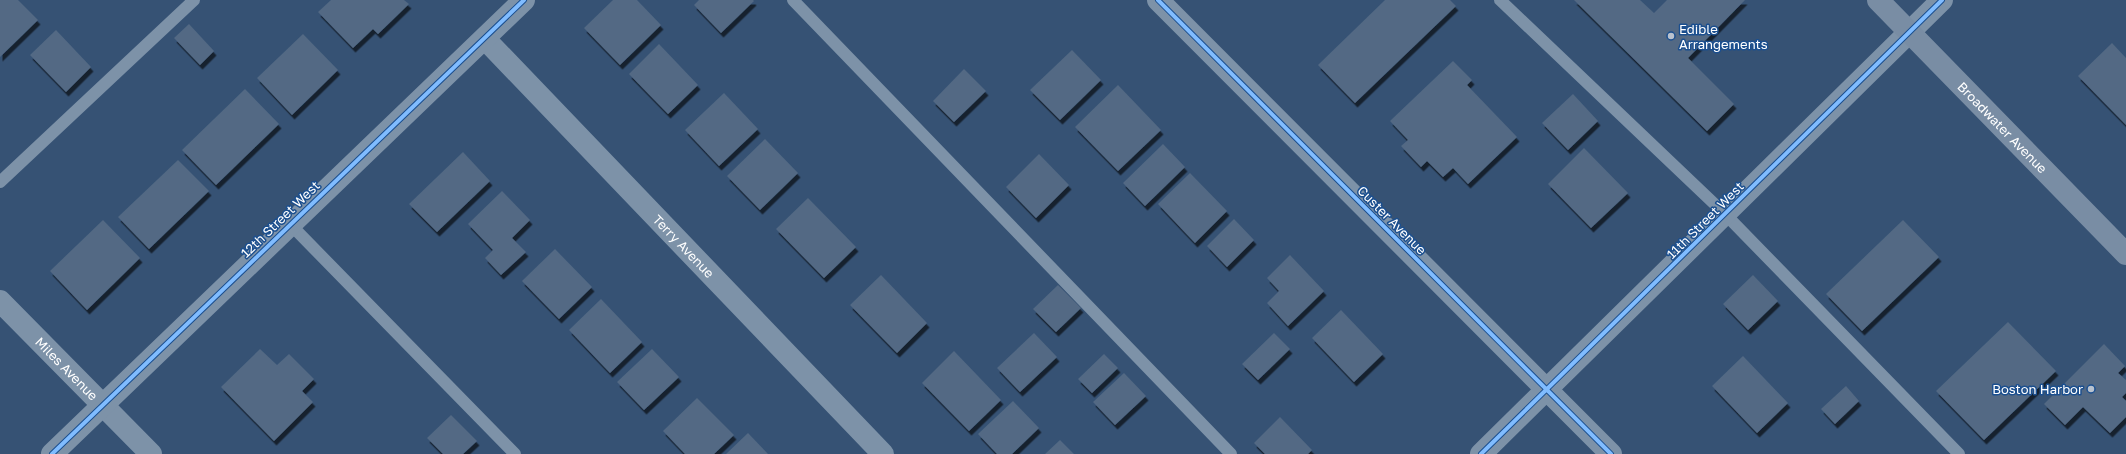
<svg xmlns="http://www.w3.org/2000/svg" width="2126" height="454" font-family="'Golos Text',sans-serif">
<defs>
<filter id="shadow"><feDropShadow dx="2.5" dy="4.5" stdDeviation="0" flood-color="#0009"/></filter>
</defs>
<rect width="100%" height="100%" fill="#365274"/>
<path fill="#526984" filter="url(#shadow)" d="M0 0H18L38 20 0 57Z
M331 0H404L409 4 378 34 373 29 353 48 318 12Z
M613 0H637L661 25 620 65 584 28Z
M699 0H753L754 1 721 33 694 5Z
M1385 0H1450L1456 6 1355 103 1318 65Z
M1574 0H1640L1654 13 1667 0H1745L1688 58 1734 104 1707 131Z
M189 24 214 51 200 65 174 38Z
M56 30 91 67 66 92 30 55Z
M303 34 338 70 292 115 257 78Z
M2112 43 2126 58V125L2078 76Z
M659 44 698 85 668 114 629 74Z
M1072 50 1101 80 1060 120 1030 90Z
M1453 61 1472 80 1467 85 1517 137 1468 184 1453 168 1443 177 1427 161 1421 167 1401 146 1408 140 1390 121Z
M964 69 986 91 954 122 933 101Z
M1118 85 1161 130 1118 171 1075 127Z
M245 89 279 124 216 185 182 150Z
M724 93 758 129 719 166 685 130Z
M1573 94 1598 121 1568 150 1542 123Z
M765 139 798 173 760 210 727 176Z
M1163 144 1185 167 1145 206 1123 183Z
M1584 148 1628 193 1591 228 1548 184Z
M463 152 490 181 437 232 409 204Z
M1039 154 1069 185 1036 218 1006 187Z
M178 160 209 191 149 249 118 217Z
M1190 173 1227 211 1195 243 1158 204Z
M502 191 530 220 512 238 526 252 501 275 485 258 493 250 468 224Z
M808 198 856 247 824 278 776 229Z
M1234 219 1254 240 1227 267 1207 246Z
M103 220 140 258 87 310 50 271Z
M1903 220 1939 257 1862 331 1826 294Z
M555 249 592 287 559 319 522 281Z
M1290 255 1324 291 1288 326 1267 303 1279 291 1267 278Z
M881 275 927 323 897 353 850 305Z
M1753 275 1778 301 1748 330 1723 304Z
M1058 285 1081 308 1056 332 1033 309Z
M601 299 642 342 610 373 569 330Z
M1341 310 1383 354 1354 382 1312 338Z
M2008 322 2056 371 1984 440 1936 391Z
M1034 333 1057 357 1020 392 997 368Z
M1274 333 1290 349 1258 380 1242 364Z
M2104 344 2125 366 2118 373 2126 380V393L2122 397 2126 401V417L2110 433 2083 407 2065 425 2044 404Z
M260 349 277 365 289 354 314 379 302 391 313 402 274 441 221 387Z
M652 349 679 377 644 410 617 382Z
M954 351 1001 400 969 431 922 383Z
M1104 354 1118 368 1092 393 1078 379Z
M1743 356 1788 403 1757 433 1712 386Z
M1124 373 1146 396 1115 425 1093 402Z
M1846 386 1859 401 1835 424 1821 409Z
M697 398 734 435 714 454H685L663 431Z
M1013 401 1039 428 1012 454H997L978 434Z
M451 415 477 441 463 454H443L427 438Z
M1280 417 1312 450 1308 454H1265L1254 443Z
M748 433 768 454H726Z
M1060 440 1074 454H1045Z"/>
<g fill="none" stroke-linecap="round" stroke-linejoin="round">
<path stroke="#7d92a8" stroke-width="12" d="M793 0 1231 454
M1500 0 1725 214 1959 454
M0 182 194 0
M290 224 515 454"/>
<g stroke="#7d92a8" stroke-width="22">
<path d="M1158 0 1611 454"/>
<path id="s1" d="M485 39 883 454"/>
<path id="s2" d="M0 301 151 454"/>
<path d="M52 454 524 0"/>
<path d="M1481 454 1942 0"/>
</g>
<path stroke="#798da4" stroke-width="22" id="s3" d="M1878 0 2126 254"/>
<g stroke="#1b4f8f" stroke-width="6">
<path id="cycleway" d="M1158 0 1611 454
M52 454 524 0
M1481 454 1942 0"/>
</g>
<use href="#cycleway" stroke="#80bcff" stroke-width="4"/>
</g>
<g fill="#b9c2ce" stroke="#1b4f8f" stroke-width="1.5">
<circle cx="1671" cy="36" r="4"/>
<circle cx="2091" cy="389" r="4"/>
</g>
<g text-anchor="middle" stroke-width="3" stroke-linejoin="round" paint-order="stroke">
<g font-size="13" fill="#fff" stroke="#1b4f8f" text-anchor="start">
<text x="1679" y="34">Edible<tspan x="1679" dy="15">Arrangements</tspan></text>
<text x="2083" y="394" text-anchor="end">Boston Harbor</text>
</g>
<g font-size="13" fill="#fff" stroke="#1b4f8f">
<text dy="5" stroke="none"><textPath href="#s3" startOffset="178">Broadwater Avenue</textPath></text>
<text transform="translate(280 219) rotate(-44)" y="5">12th Street West</text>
<text transform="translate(1392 220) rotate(45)" y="5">Custer Avenue</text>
<text transform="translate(1705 220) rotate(-45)" y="5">11th Street West</text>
<text dy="5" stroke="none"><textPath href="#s1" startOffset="287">Terry Avenue</textPath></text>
<text dy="5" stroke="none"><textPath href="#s2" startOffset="95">Miles Avenue</textPath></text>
</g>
</g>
</svg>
